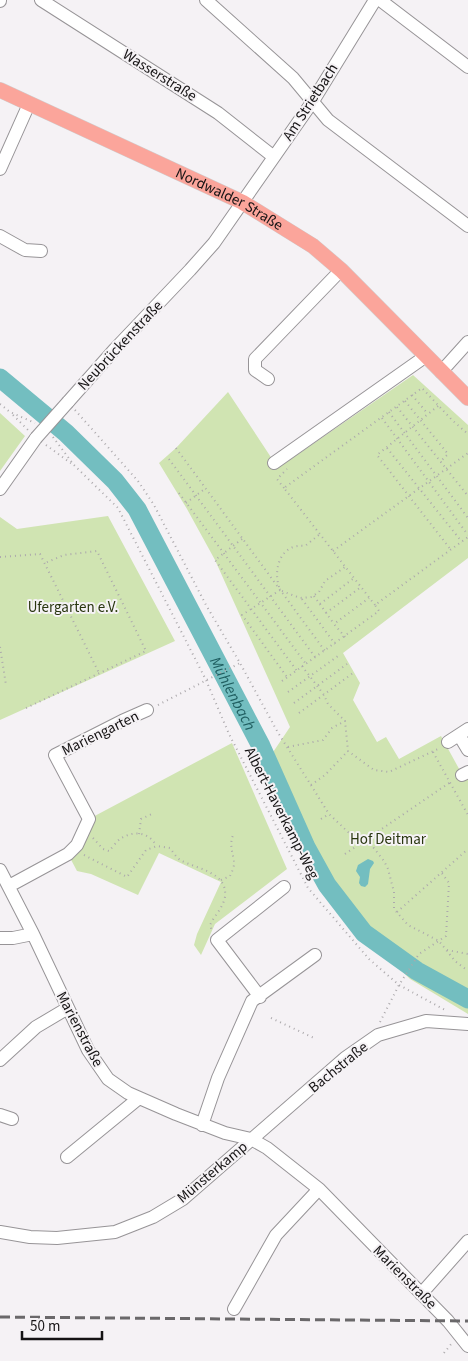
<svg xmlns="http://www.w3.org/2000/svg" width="468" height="1361" font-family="'Source Sans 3',sans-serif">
<rect width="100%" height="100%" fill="#f5f2f5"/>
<path fill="#d0e4b2" d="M413 375 468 425V558L343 653 360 683 353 700 377 742 386 737 399 759 441 736 463 776 468 773V1014L410 979 364 933 316 879 261 770 290 727 215 560 187 509 159 463 176 448 228 392 278 468Z
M0 413 25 436 0 471Z
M108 516 175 641 0 720V517L17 529Z
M232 743 287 869 215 924 201 955 194 945 197 934 221 882 159 853 138 895 91 874 77 871 68 854 89 819Z"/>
<path fill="#73bec0" d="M368 859 373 861 374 863 370 869 368 884 365 887 361 886 359 883 360 877 356 871 358 865Z"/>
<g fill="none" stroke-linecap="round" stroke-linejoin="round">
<path stroke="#73bec0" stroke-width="19" id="s1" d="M0 378 66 433 115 481 137 509 261 746 306 847 327 885 364 933 417 971 468 999"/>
<g stroke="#979497" stroke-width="14">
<path id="minor" d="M41 0 218 113 274 157
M206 0 293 78 328 120 468 226
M380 0 468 67
M0 1V0
M0 169 29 104
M0 236 25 250 41 251
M441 372 468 342
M268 379 255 370V359L341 270
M68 402 115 349 190 270 214 243 313 101 375 0
M274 463 426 356
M0 489 36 438
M459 735 468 750
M448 742 468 729
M462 775 468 772
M0 870 33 934 88 1050 108 1079 128 1093 176 1114 225 1133 251 1139 267 1148 319 1189 448 1321 468 1346
M9 886 68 854 77 845 89 819 55 755 122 721 147 710
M0 938H13L33 934
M260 997 217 940 284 887
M0 1060 36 1027 68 1008
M0 1115 12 1119
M202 1125 218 1078 252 1001 315 955
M67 1157 139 1098
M0 1232 30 1237 57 1238 115 1232 153 1217 183 1199 345 1058 378 1035 426 1021 468 1024
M421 1294 468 1241
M234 1309 276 1235 319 1189"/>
</g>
<g stroke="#d0d0d0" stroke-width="16">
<g id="major">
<path id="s2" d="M0 90 242 202 313 246 341 270 468 398"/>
</g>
</g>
<path stroke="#aca9ac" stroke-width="2" stroke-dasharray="1 4" stroke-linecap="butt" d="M412 395 428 414
M405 401 448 454 440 462
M0 404 10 412 35 423
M438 406 377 455 451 550
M397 407 468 496
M75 410 138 481 154 505 206 605 240 663 277 731 329 814 348 832 373 847 384 861 388 869 394 892V909L408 925 439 941 455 961 468 971
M389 412 468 518
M13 415 29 431
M382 418 468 535
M53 437 74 465 118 508 206 680 229 734 308 888 369 959 399 985 445 1010
M46 445 72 464
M176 448 325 651
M387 448 462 542
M169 459 315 657
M284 488 277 479 287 469
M179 493 306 664
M186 503 206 488
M242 539 215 560 297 671
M333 551 468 453
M0 557 40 554 99 673
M279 587C273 568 281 543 305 546L320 534
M280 590 242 615 287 677
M282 591 300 598 311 597 319 592 325 581 345 567
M314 596 334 624
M302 599 335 644
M320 604 354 578
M375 605 284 488 422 388 452 420 468 434
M326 613 361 587
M345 637 334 624 369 598
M0 647 6 685
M302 666 324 695 328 704 345 721 348 751 374 770 389 772 440 748
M282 681 379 611 375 605 468 537
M288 692 338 656
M294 703 347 664
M158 705 240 663
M26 708 146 651 97 551 64 555 45 563
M299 713 353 673
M288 747 323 740 332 728 345 721
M433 752 468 815
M311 785 325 775 348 751
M321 819 329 814
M139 834 141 819 154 813
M93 838 103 849 109 851C112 848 116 842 120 839 134 830 148 832 156 845
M345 854 452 781
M84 855 127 877 146 850 157 846 170 848C173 852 176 857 180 860 197 869 228 872 225 897 223 908 214 916 210 925L212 931
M221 880 230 876C232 872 235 865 234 861 232 850 229 843 234 833
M397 912 468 849
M447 950 468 954
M271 1018 314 1038
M380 1022 399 985 419 954 446 936 449 883 441 872
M444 1353 452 1343"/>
<use href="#minor" stroke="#fff" stroke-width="12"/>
<use href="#major" stroke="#fba59b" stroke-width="15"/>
<path stroke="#6a686a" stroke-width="3" stroke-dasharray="10 5" stroke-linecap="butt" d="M0 1317 468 1321"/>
<g stroke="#979497" stroke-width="14" stroke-linecap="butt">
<path id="minor-bridge" d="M36 438 68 402"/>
</g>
<use href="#minor-bridge" stroke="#fff" stroke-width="12"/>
</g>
<g text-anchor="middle" stroke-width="4" stroke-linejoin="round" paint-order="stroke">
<g font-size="15" fill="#151314" stroke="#f5f2f5">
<text transform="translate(160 75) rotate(32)" y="5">Wasserstraße</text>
<text transform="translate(310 102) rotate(-57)" y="5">Am Strietbach</text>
<text dy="5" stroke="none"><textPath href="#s2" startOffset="254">Nordwalder Straße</textPath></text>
<text transform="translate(120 345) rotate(-47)" y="5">Neubrückenstraße</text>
<text transform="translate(100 733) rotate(-26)" y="5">Mariengarten</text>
<text transform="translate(282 813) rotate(63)" y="5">Albert-Haverkamp-Weg</text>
<text transform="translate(80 1029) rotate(62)" y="5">Marienstraße</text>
<text transform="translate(338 1067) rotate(-39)" y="5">Bachstraße</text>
<text transform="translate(212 1172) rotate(-40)" y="5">Münsterkamp</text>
<text transform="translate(405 1277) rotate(45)" y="5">Marienstraße</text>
</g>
<g font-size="15" fill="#29360f" stroke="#f5f2f5">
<text x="73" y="612">Ufergarten e.V.</text>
<text x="388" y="844">Hof Deitmar</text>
</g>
<g font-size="16" font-style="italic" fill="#205f61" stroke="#f5f2f5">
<text dy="6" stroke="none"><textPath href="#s1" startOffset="398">Mühlenbach</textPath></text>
</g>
</g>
<path d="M22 1331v8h80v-8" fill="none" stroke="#151314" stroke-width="2.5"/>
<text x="30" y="1331" font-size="15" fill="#151314" stroke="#f5f2f5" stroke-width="4" paint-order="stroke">50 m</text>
</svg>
